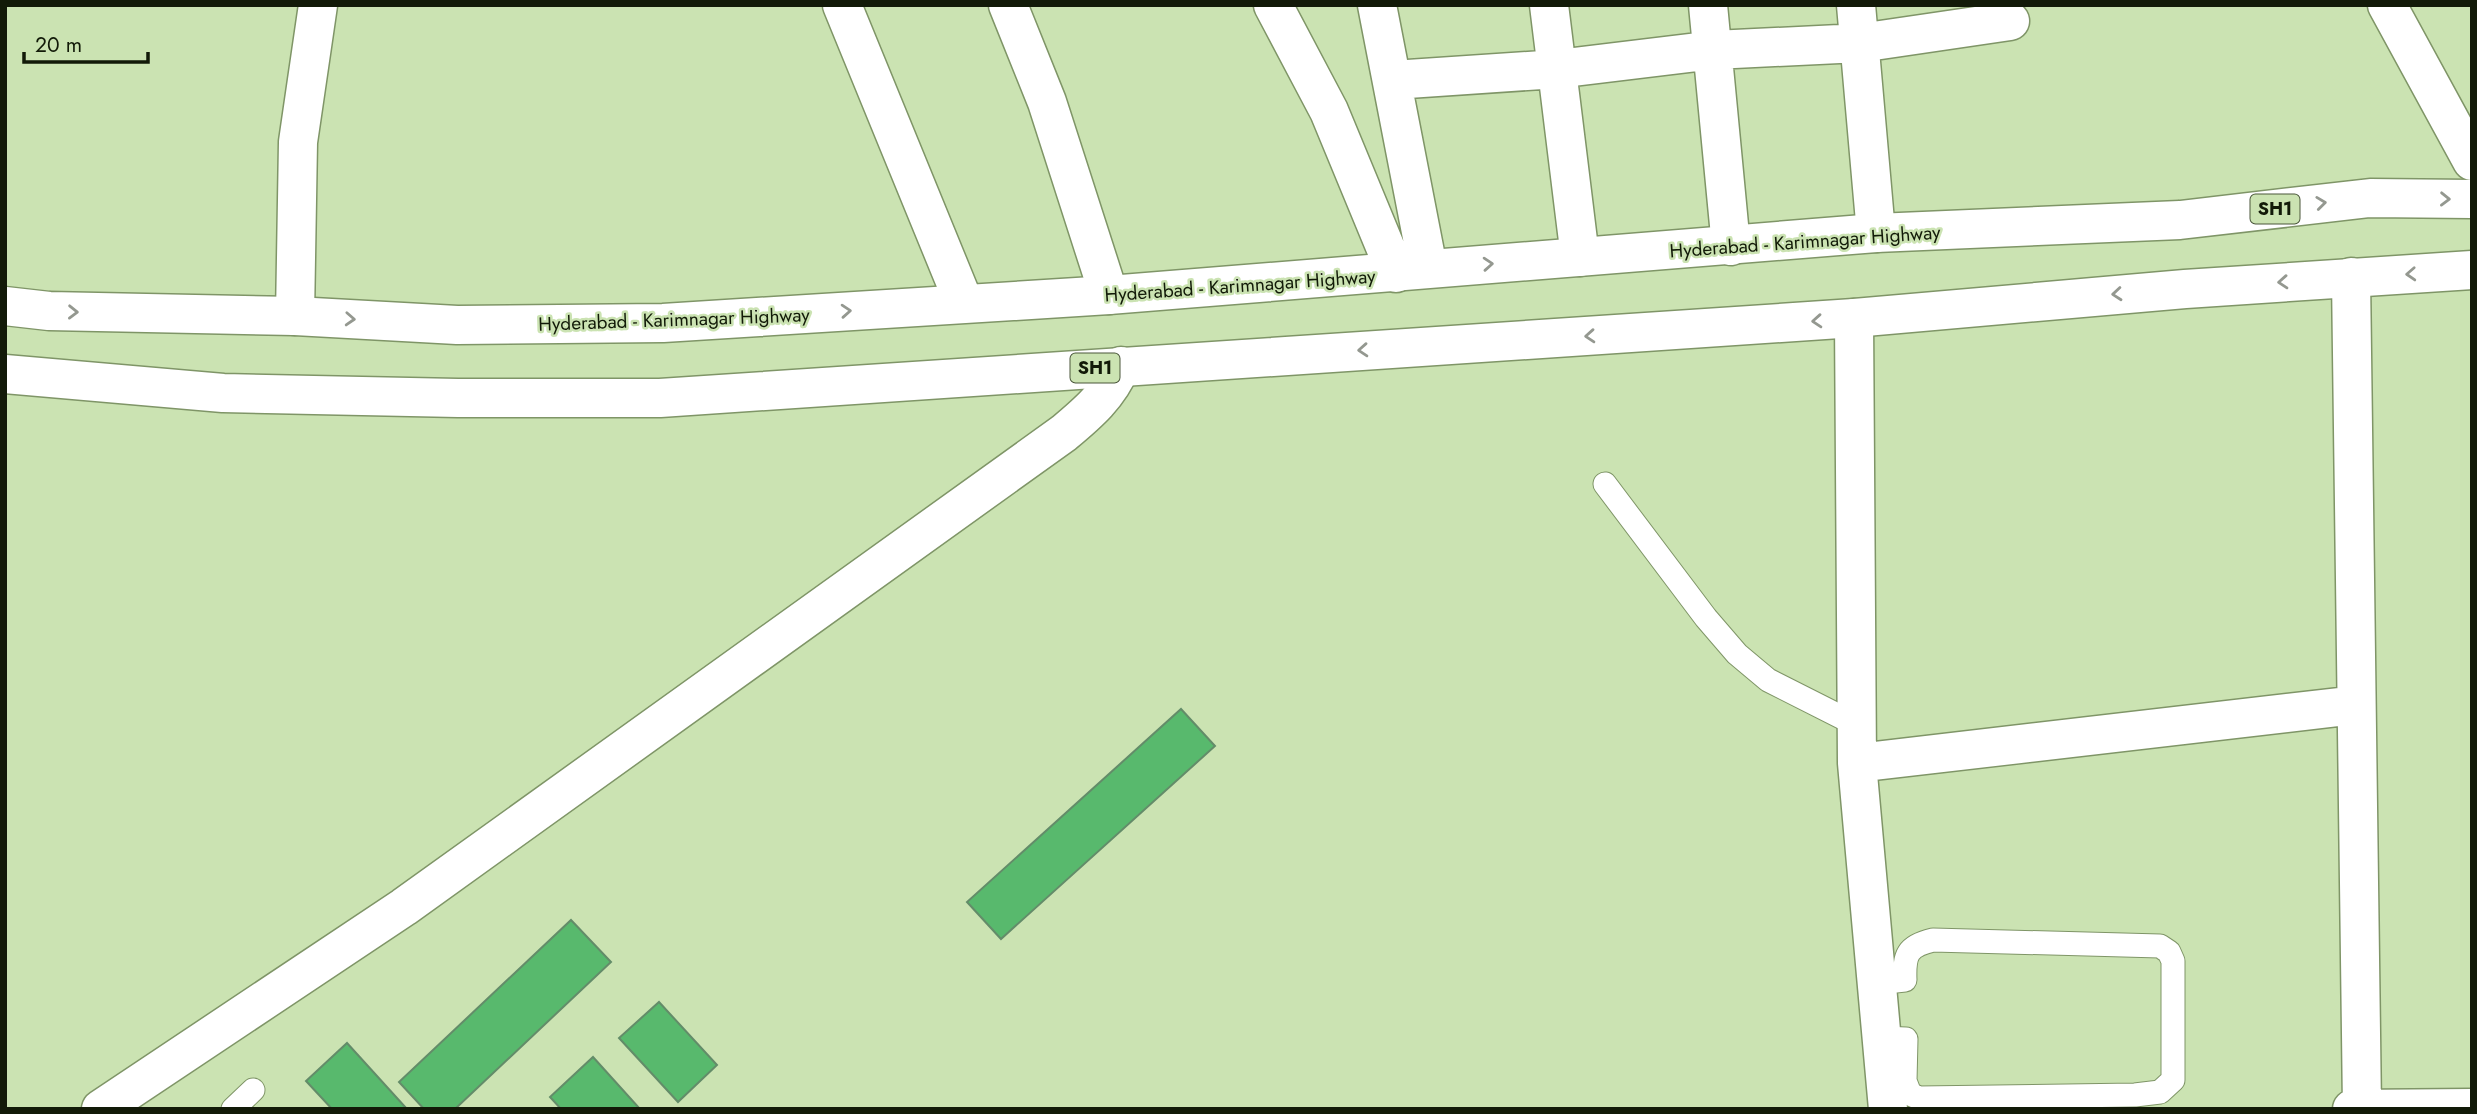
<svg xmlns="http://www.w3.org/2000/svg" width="2477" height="1114" font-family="Jost,sans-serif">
<rect width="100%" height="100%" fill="#cbe3b2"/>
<path fill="#58b96d" stroke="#638c69" stroke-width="2" d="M1181 709 1215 746 1001 939 967 902Z
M571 920 611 962 455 1109H424L399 1082Z
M659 1002 717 1065 678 1102 619 1038Z
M347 1043 407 1109H332L306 1081Z
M593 1057 640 1109H561L550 1097Z"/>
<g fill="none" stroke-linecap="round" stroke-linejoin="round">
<g stroke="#7f9567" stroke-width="25">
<path id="service" d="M1605 484 1706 618 1737 654 1768 680 1857 725
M1877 983 1905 980C1904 955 1907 946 1933 940L2160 946 2169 952 2173 961V1080L2160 1092 2135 1095 1919 1098 1910 1094 1905 1081 1906 1039 1882 1038
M233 1109 253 1090"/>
</g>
<g stroke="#7f9567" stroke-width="41">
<path id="minor" d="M842 5 964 303
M1008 5 1047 102 1109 295
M1273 5 1329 111 1396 273
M1377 5 1428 268
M1549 5 1580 257
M1708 5 1731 246
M1856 5 1876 233
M2387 5 2472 161
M1393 80 1557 69 1714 50 1860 43 2010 21
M2351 277 2362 1109
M295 316 298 142 318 5
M1854 318 1857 763 1888 1109
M1857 763 2356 705
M2352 1109 2472 1108"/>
</g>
<g stroke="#7f9567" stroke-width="41">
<path id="tertiary" d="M101 1109 404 907 1064 433C1088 413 1109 395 1121 366"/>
</g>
<g stroke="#7f9567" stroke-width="41">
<path id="primary" d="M5 306 49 311 295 316 457 325 663 323 1109 295 1876 233 2180 220 2370 198 2472 199
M5 374 223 393 458 398H660L1854 318 2185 289 2472 270"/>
</g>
<use href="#service" stroke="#fff" stroke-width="23"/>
<use href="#minor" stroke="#fff" stroke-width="38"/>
<use href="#tertiary" stroke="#fff" stroke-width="38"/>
<use href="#primary" stroke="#fff" stroke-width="38"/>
</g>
<defs><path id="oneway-chevron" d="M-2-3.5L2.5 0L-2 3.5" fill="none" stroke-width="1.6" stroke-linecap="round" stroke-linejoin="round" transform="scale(1.75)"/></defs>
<g stroke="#949890">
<use href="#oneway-chevron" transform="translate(2445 199) rotate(1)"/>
<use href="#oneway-chevron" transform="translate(2321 203) rotate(-7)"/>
<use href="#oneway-chevron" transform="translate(1488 264) rotate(-4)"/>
<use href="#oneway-chevron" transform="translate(2411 274) rotate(177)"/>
<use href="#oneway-chevron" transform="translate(2283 282) rotate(176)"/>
<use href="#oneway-chevron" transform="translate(2117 294) rotate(175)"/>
<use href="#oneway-chevron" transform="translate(846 311) rotate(-4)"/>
<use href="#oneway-chevron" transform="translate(73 312) rotate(1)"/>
<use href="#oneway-chevron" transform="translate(350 319) rotate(3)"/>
<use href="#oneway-chevron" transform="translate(1817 321) rotate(176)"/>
<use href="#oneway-chevron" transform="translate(1590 336) rotate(176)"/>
<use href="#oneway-chevron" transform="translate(1363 350) rotate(176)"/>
</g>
<g text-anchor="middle" stroke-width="5" stroke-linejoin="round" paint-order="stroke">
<g fill="#cbe3b2" stroke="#4a563b" stroke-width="2">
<rect x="2250.5" y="194.5" width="49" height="29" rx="5"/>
<rect x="1070.5" y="353.5" width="49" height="29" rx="5"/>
</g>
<g font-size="18" font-weight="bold" fill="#121a08">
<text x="2275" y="215">SH1</text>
<text x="1095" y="374">SH1</text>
</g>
<g font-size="19" fill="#121a08" stroke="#cbe3b2">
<text transform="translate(1805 241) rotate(-4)" y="7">Hyderabad - Karimnagar Highway</text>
<text transform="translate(1240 285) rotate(-4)" y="7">Hyderabad - Karimnagar Highway</text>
<text transform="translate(674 319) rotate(-2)" y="7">Hyderabad - Karimnagar Highway</text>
</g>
</g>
<rect width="2477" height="1114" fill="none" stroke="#121a08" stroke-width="14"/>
<path d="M24 52v10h124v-10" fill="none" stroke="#121a08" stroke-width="3.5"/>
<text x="35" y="52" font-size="21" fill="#121a08" stroke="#cbe3b2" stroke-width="5" paint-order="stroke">20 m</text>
</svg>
